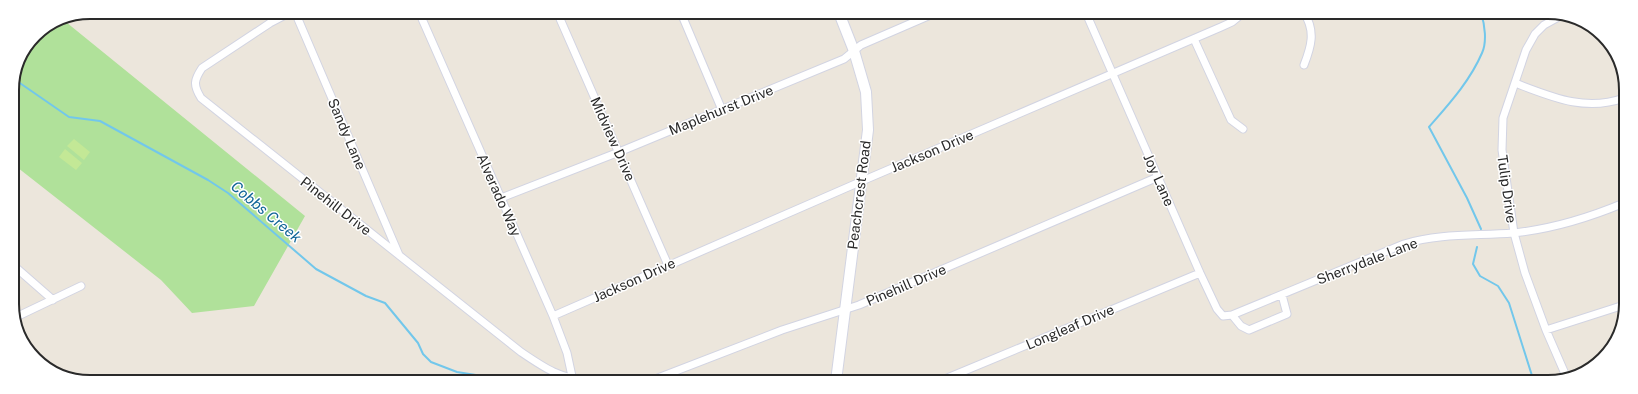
<svg xmlns="http://www.w3.org/2000/svg" width="1638" height="394" font-family="'Public Sans',sans-serif">
<rect width="100%" height="100%" fill="#ece6dc"/>
<path fill="#b0e19a" d="M61 18 305 216 254 306 192 313 161 280 13 164 12 85 18 60 35 35Z"/>
<path fill="#c3e896" d="M74 139 90 152 84 160 67 146Z
M65 149 82 163 76 170 59 157Z"/>
<g fill="none" stroke-linecap="round" stroke-linejoin="round">
<path stroke="#72c7eb" stroke-width="2" d="M14 79 69 117 100 121 208 180 228 193 316 269 366 296 385 303 418 343 423 354 431 362 457 372 482 376 485 381
M1481 229 1467 198 1429 127C1449 104 1470 81 1482 53 1487 42 1485 25 1481 13
M1477 247 1473 264 1480 276 1498 286 1509 303 1534 382"/>
<g stroke="#d2d4e2" stroke-width="9">
<path id="street" d="M291 12 270 23 202 68C194 80 193 85 201 98L521 352C546 369 559 378 590 381
M295 12 399 255
M419 12 553 316 567 353 573 381
M557 12 668 265
M681 13 722 110
M1086 13 1200 273 1217 309 1223 316 1232 315 1404 244C1440 233 1477 236 1513 233 1553 229 1588 218 1624 203
M1304 13C1316 31 1311 47 1304 65
M1564 14 1544 25 1535 34 1526 50 1503 118 1502 150 1514 233 1525 273 1546 330 1566 376
M1194 39 1231 120 1243 129
M1515 83C1552 97 1585 112 1624 98
M501 198 619 152 844 59 861 45 935 13
M13 265 53 300
M1232 315 1241 326 1249 330 1287 314 1282 295
M553 316 862 181 1221 27 1232 22 1243 13
M14 318 81 286
M1546 330 1624 305
M650 381 782 330 859 305 1158 177
M940 381 1200 273"/>
</g>
<g stroke="#d2d4e2" stroke-width="12">
<path id="secondary" d="M836 381 868 130 866 92 854 51 839 13"/>
</g>
<use href="#street" stroke="#fff" stroke-width="7"/>
<use href="#secondary" stroke="#fff" stroke-width="10"/>
</g>
<g text-anchor="middle" stroke-width="3" stroke-linejoin="round" paint-order="stroke">
<g font-size="14" fill="#2a2a2a" stroke="#fff">
<text transform="translate(721 110) rotate(-22)" y="5">Maplehurst Drive</text>
<text transform="translate(347 134) rotate(67)" y="5">Sandy Lane</text>
<text transform="translate(613 139) rotate(66)" y="5">Midview Drive</text>
<text transform="translate(932 151) rotate(-23)" y="5">Jackson Drive</text>
<text transform="translate(1159 180) rotate(66)" y="5">Joy Lane</text>
<text transform="translate(1507 189) rotate(82)" y="5">Tulip Drive</text>
<text transform="translate(499 195) rotate(66)" y="5">Alverado Way</text>
<text transform="translate(859 195) rotate(-83)" y="5">Peachcrest Road</text>
<text transform="translate(336 206) rotate(38)" y="5">Pinehill Drive</text>
<text transform="translate(1367 261) rotate(-21)" y="5">Sherrydale Lane</text>
<text transform="translate(634 280) rotate(-24)" y="5">Jackson Drive</text>
<text transform="translate(906 285) rotate(-23)" y="5">Pinehill Drive</text>
<text transform="translate(1070 327) rotate(-23)" y="5">Longleaf Drive</text>
</g>
<g font-size="15" font-style="italic" fill="#116597" stroke="#fff">
<text transform="translate(266 212) rotate(40)" y="5">Cobbs Creek</text>
</g>
</g>
<path d="M0 0H1638V394H0ZM90 19H1548A71 71 0 0 1 1619 90V304A71 71 0 0 1 1548 375H90A71 71 0 0 1 19 304V90A71 71 0 0 1 90 19Z" fill="#fff" fill-rule="evenodd"/>
<path fill="none" stroke="#2a2a2a" stroke-width="2" d="M90 19H1548A71 71 0 0 1 1619 90V304A71 71 0 0 1 1548 375H90A71 71 0 0 1 19 304V90A71 71 0 0 1 90 19Z"/>
</svg>
